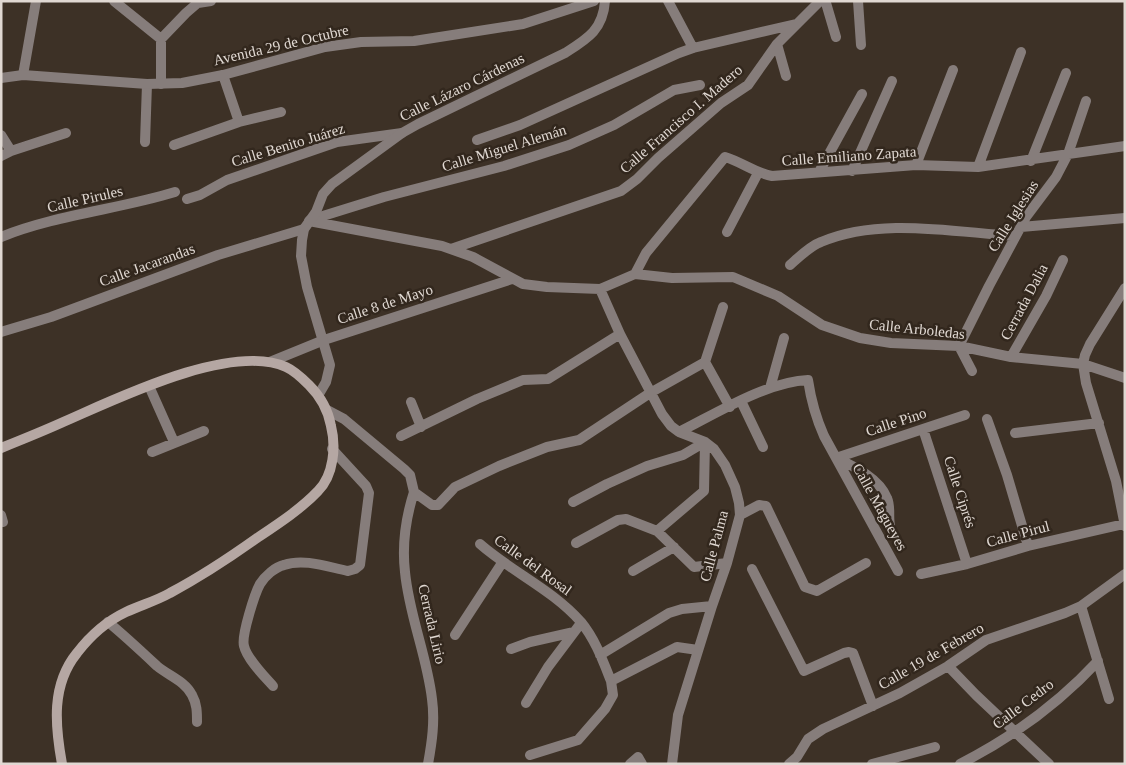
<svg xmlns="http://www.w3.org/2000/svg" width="1126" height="765" font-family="'Times New Roman',serif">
<rect width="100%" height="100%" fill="#3d3126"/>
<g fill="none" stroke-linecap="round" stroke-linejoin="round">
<path stroke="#867d7b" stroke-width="10" d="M114 1 161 39
M668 1 693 48
M824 1 826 3 836 37
M858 1 861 45
M198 3 211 1
M777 44 786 76
M23 75 36 1
M223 75 239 122
M161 84V39L186 13 200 1
M1 135 11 151
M477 140 520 125 679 53 693 48 796 24
M145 142 147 84
M174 145 239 122 281 112
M1 156 11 151 66 133
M1031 161 1066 73
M916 165 953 70
M978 167 1021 52
M852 171 892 81
M819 172 862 94
M187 199 200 195 227 180 337 142 402 133
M310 220 384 197 504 166 569 145 614 125 674 90 700 85
M309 221 442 246 473 257 523 284 547 287 600 289 635 274 672 278 733 277 778 296 822 325 860 338 891 343 959 346 1011 357 1083 364 1125 378
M1021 227 1125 218
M727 232 758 173
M1 237C55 215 120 209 175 192
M451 249 621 191 637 179 658 158 721 103 748 85 777 44 820 1
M790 265C799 257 810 246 821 242 879 217 953 232 1015 236
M635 274 646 253 725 157C742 162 755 173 772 176L916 165 978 167 1125 146
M1125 288 1090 344 1085 355 1083 364 1086 383 1116 481 1125 526
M600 289 620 334 662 414 671 426 679 432 705 442 714 449 725 465 735 487 739 503 740 515 727 563 712 606 678 715 672 764
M1 332 51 317 218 255 304 229
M959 346 989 286 1026 217 1056 177 1068 154 1086 101
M959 346 972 371
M1011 357 1046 296 1063 260
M270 362 324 340 512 279
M705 362 730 407
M149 386 174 442
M770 388 784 338
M741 401 763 447
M411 402 421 427
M327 410 344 419 404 469 410 475 414 492 432 505H438L455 487 499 466 547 447 579 440 650 393 705 362 723 307
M987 419 1007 475 1028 546
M923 429 967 564
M679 432C717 413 766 382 808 380 811 400 816 418 824 436L898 571
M1015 433 1099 423
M401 436 477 399 523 380 548 379 620 334
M152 452 204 431
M836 458 965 415
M836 458C855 467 879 478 887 498 891 507 888 517 890 525
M414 492C406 517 402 546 405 572 409 615 427 656 432 699 435 721 432 742 428 764
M573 502 607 484 647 466 683 455 705 442
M1 515 3 522
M740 515 759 505 766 506 805 587 817 591 866 563
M657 531 694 567 727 563
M576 543 618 520 626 519 657 531 704 491 705 442
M480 544C512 572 553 590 581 622 595 639 603 661 611 681L677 647 698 650
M752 569 804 671 844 653 849 652 853 653 873 706
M633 571 674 547
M921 574 967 564 1028 546 1124 524
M1081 606 1109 699
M108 622C125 636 141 651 157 666 169 676 185 681 192 695 197 704 197 712 197 722
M455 635 502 563
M511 649 530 642 574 632
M600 655 669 613 682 609 712 606
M948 666 976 695 1049 764
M273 686C264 676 247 659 244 646 241 636 255 593 260 584 265 576 275 567 284 565 304 558 328 567 348 571L355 569 360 565 369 493 366 486 332 449
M526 703 548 667 581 623
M530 755 578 740 605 709 613 695 611 681
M630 764 638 757 642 764
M789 764 797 757 808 739 823 729 900 693 948 666 986 640 1065 613 1081 606 1125 574
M872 764 935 747
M960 764C1011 738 1059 703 1098 661"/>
<path stroke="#867d7b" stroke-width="10" d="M1 78 23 75 147 84 182 83 223 75 325 47 361 42 414 41 523 24 594 1
M319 394 326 382 330 365 307 287 301 256 302 240 304 229 316 212 323 194 332 184 402 133 418 124 565 53C587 39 603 30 605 1"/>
<path stroke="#b5a7a3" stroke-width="10" d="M1 448C21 440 41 432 61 423 114 400 230 342 286 367 295 371 302 378 309 385 321 397 328 409 331 426 336 446 334 475 318 491 301 509 278 524 257 538 229 558 200 577 170 593 156 601 141 605 126 612 107 621 90 636 77 653 51 685 55 725 62 764"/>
</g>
<g text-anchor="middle" stroke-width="5" stroke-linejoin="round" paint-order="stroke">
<g font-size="15" fill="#e0d8d2" stroke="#32271d">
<text transform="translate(281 45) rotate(-13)" y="5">Avenida 29 de Octubre</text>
<text transform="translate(462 87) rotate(-26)" y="5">Calle Lázaro Cárdenas</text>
<text transform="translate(681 119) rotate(-41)" y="5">Calle Francisco I. Madero</text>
<text transform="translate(288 145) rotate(-17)" y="5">Calle Benito Juárez</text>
<text transform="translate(504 148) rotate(-17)" y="5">Calle Miguel Alemán</text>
<text transform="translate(849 156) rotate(-4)" y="5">Calle Emiliano Zapata</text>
<text transform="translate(85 199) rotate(-13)" y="5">Calle Pirules</text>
<text transform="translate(1013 216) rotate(-58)" y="5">Calle Iglesias</text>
<text transform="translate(147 265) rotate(-20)" y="5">Calle Jacarandas</text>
<text transform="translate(1024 302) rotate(-62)" y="5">Cerrada Dalia</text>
<text transform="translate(385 304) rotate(-18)" y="5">Calle 8 de Mayo</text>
<text transform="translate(917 329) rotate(6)" y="5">Calle Arboledas</text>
<text transform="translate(896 422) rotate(-18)" y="5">Calle Pino</text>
<text transform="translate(960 492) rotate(72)" y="5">Calle Ciprés</text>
<text transform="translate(880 507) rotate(61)" y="5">Calle Magueyes</text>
<text transform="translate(1018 534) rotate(-15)" y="5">Calle Pirul</text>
<text transform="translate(714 546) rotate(-75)" y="5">Calle Palma</text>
<text transform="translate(533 565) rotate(36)" y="5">Calle del Rosal</text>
<text transform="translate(432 624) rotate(77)" y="5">Cerrada Lirio</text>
<text transform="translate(931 656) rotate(-30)" y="5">Calle 19 de Febrero</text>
<text transform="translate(1023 704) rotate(-37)" y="5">Calle Cedro</text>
</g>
</g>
<rect width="1126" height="765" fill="none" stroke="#e0d8d2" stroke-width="5"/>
</svg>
